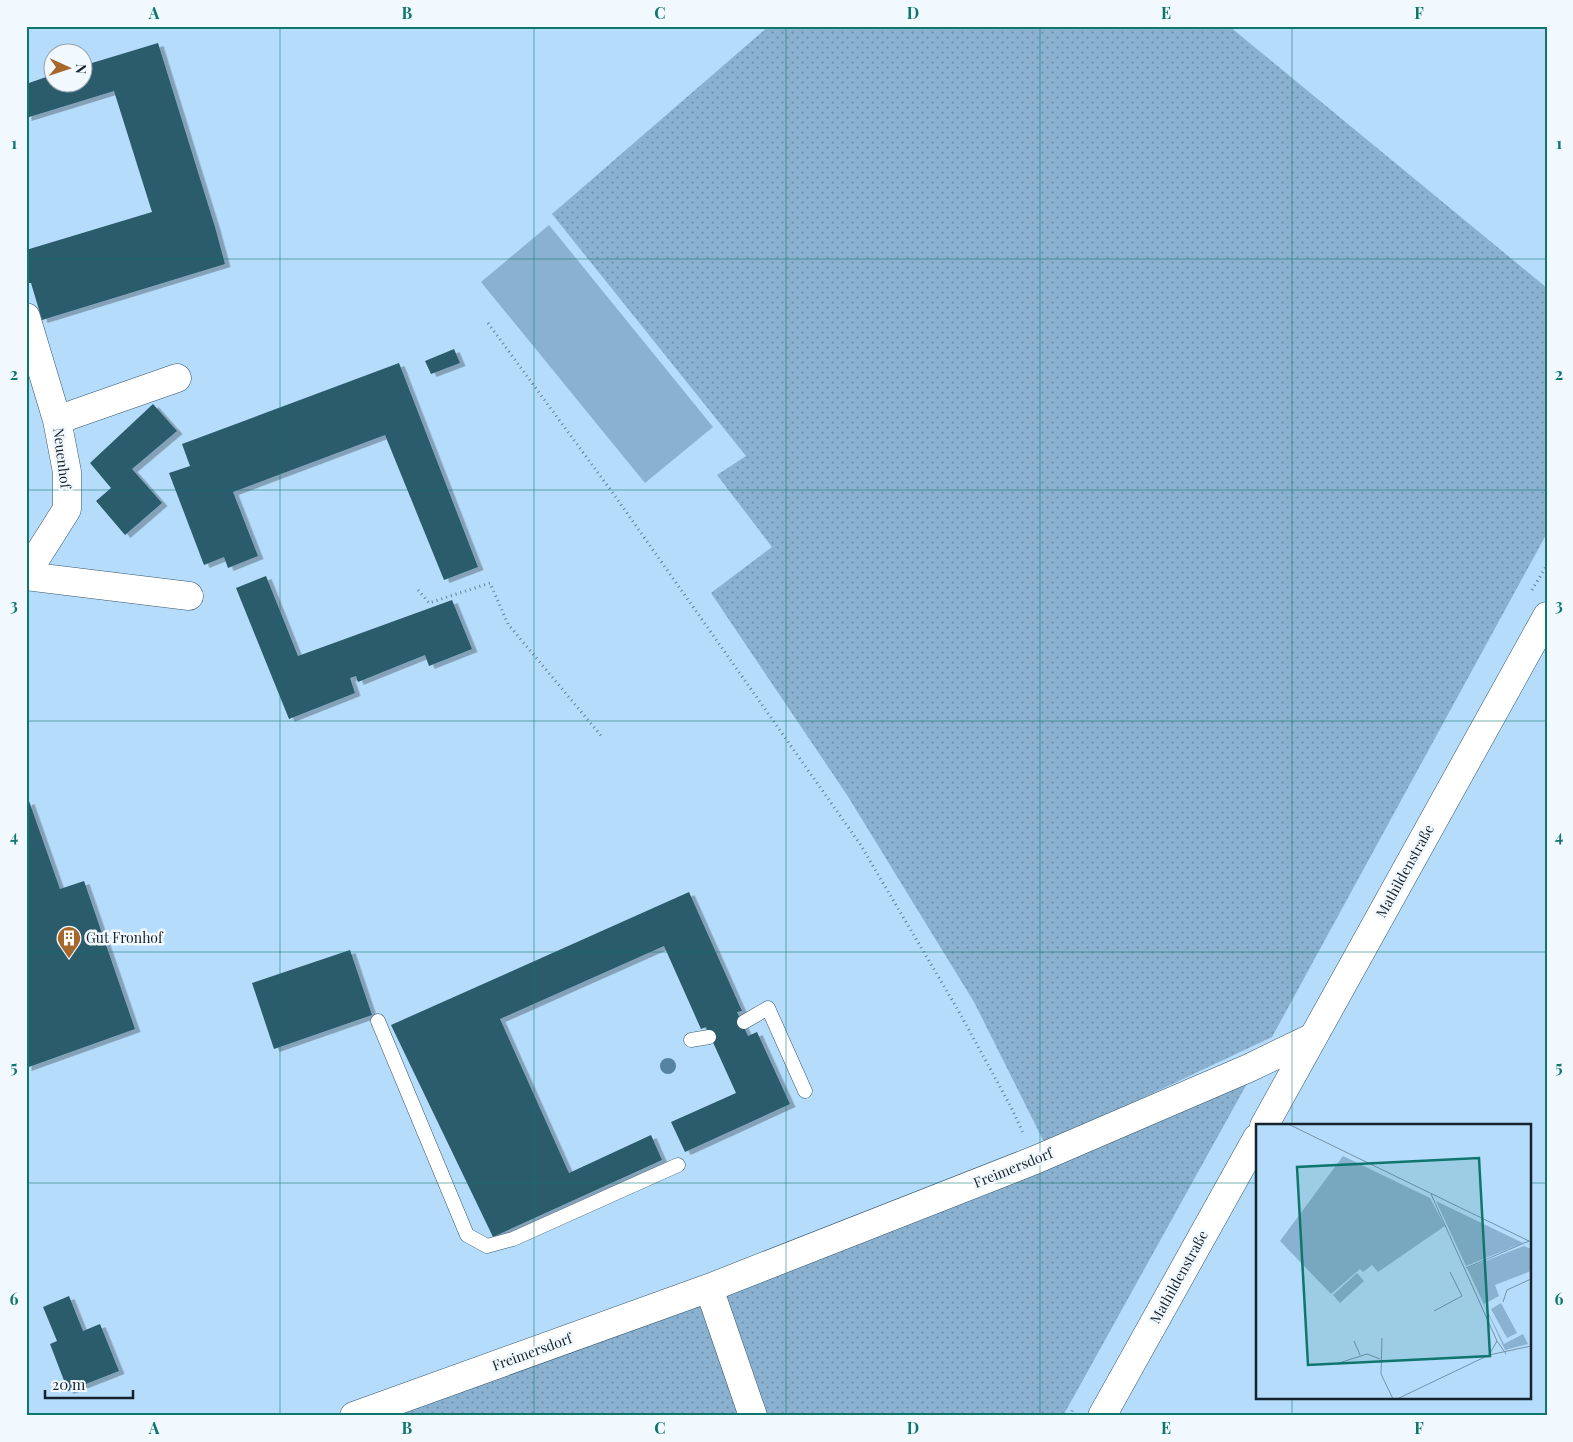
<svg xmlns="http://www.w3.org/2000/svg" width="1573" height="1442" font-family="'Playfair Display',serif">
<defs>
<pattern id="grass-dots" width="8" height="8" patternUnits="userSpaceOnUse" patternTransform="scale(1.25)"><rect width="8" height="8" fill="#8ab1cf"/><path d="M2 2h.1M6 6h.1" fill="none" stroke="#7090a8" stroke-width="1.8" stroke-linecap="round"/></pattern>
<filter id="shadow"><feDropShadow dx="5.5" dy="3" stdDeviation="0" flood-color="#0004"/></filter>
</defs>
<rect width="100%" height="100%" fill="#b5dcfa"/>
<path fill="url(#grass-dots)" d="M769 26H1229L1547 288V533L1272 1037 1045 1144 974 1002 847 795 711 593 772 547 717 475 746 456 552 214Z
M1249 1080 1063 1416H764L724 1296Z
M700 1304 738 1416H389Z"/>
<path fill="#8ab1cf" d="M549 225 713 427 645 483 481 282Z"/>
<path fill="#2c5c6c" filter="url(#shadow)" d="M158 43 215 227 225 264 42 320 31 283H29L26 276V250L152 212 114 91 26 118V84L52 75V82H82V66Z
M454 349 460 363 431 374 425 361Z
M399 363 478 567 444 580 385 435 233 492 258 556 228 568 224 557 204 565 169 473 190 466 182 444Z
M153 404 177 431 132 469 162 503 125 535 96 501 111 488 90 463Z
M266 576 298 656 452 600 472 649 429 666 425 655 358 682 356 676 350 678 355 693 289 719 236 588Z
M29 801 60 889 84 881 135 1029 26 1068V802Z
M689 892 742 1011 737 1012 748 1036 757 1032 790 1104 685 1152 671 1122 736 1093 706 1027 701 1029 664 946 500 1019 569 1173 651 1135 662 1160 493 1237 391 1025Z
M350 950 372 1015 274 1049 252 983Z
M69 1296 83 1331 100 1324 119 1371 68 1391 50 1344 57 1341 43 1307Z"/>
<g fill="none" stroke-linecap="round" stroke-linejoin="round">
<g stroke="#34566f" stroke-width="15">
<path id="service" d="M378 1021 467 1235 487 1246 513 1239 678 1165
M744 1022 768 1008 805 1091
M691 1040 709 1037"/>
</g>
<g stroke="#34566f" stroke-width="29">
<path id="minor" d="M26 317 57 420 67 472V509L26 574
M57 420 177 378
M26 576 189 596
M709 1288 753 1416
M354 1416 709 1288 1035 1160 1249 1068 1313 1037"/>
</g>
<g stroke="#34566f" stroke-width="29">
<path id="tertiary" d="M1264 1126 1547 616
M1102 1416 1257 1138"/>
</g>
<path stroke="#668095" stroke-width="3" stroke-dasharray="1 4" stroke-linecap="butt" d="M488 323 615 496 860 844 958 1010 1011 1107 1024 1135
M418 590 429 603 490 583 508 624 603 738
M1532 590 1547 565
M1070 1416 1073 1409"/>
<use href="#service" stroke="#fff" stroke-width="14"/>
<use href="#minor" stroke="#fff" stroke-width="28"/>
<use href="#tertiary" stroke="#fff" stroke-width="28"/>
</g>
<circle fill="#5583a1" cx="668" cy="1066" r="8"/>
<path fill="none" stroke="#0f766e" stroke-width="1" stroke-opacity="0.55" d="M280 26V1416M534 26V1416M786 26V1416M1040 26V1416M1292 26V1126M26 259H1547M26 490H1547M26 721H1547M26 952H1547M26 1183H1257M1529 1183H1547M1292 1398V1416"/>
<defs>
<g id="building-pin" transform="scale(1.25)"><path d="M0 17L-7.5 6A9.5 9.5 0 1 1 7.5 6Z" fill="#a5672c" stroke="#f1f8fe"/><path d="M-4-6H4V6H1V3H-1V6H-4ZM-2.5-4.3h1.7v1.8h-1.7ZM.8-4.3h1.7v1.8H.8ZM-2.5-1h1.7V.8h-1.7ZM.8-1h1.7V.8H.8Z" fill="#fff"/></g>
</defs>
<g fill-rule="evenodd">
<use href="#building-pin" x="69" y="938"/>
</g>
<g text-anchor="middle" stroke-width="5" stroke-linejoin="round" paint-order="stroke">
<g font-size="14" fill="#15232e" stroke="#f1f8fe">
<text transform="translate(62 458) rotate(83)" y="5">Neuenhof</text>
<text transform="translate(1405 871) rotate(-61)" y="5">Mathildenstraße</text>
<text transform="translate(1013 1168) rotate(-22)" y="5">Freimersdorf</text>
<text transform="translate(1179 1277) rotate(-61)" y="5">Mathildenstraße</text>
<text transform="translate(532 1352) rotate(-20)" y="5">Freimersdorf</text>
</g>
<g font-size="14" fill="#15232e" stroke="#f1f8fe" text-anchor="start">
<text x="86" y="943">Gut Fronhof</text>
</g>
</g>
<g transform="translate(1256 1124)">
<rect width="275" height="275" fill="#b5dcfa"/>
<path d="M87 32 174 74 189 102 122 148 116 141 107 148 104 145 75 170 24 117ZM180 77 267 119 210 142ZM268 122 275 125V147L239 161 243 172 228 180 248 220 267 210 272 220 249 226 211 144Z" fill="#8ab1cf"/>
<path d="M101 149 108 157 84 179 77 171ZM245 179 261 209 251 214 235 185Z" fill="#8ab1cf"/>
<path fill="none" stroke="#7592a8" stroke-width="1" d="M32 0 275 118M175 70 241 217 250 230M210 144 273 117M247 178 251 166 275 155M178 187 206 172 194 148M126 214 125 250 137 275M98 217 104 231M233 231 241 217M83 239 111 230 124 235M141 275 233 231 275 222"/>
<path fill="#0f766e" fill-opacity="0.15" stroke="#0f766e" stroke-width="2.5" d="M223 34 234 232 52 241 41 43Z"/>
<rect width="275" height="275" fill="none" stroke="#15232e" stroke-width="2.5"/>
</g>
<rect width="1573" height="1442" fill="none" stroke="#f1f8fe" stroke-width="55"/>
<g transform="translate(68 68) rotate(93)"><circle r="24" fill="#f1f8fe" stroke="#99a3ab"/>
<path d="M0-4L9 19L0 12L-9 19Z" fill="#a5672c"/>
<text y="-8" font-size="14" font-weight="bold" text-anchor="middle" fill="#15232e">N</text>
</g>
<path d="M45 1390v8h88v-8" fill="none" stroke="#15232e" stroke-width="2.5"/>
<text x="52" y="1390" font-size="15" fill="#15232e" stroke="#f1f8fe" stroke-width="4" paint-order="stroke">20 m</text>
<rect x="28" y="28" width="1518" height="1386" fill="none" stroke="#0f766e" stroke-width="2"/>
<g font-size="16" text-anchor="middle" font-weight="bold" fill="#0f766e">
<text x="154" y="19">A</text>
<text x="407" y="19">B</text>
<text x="660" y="19">C</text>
<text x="913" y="19">D</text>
<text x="1166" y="19">E</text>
<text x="1419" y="19">F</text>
<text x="14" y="149">1</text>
<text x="1559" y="149">1</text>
<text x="14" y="380">2</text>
<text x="1559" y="380">2</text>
<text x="14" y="611">3</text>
<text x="1559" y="611">3</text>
<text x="14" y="842">4</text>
<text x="1559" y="842">4</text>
<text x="14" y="1073">5</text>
<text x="1559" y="1073">5</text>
<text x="14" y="1305">6</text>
<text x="1559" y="1305">6</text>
<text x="154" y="1434">A</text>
<text x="407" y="1434">B</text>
<text x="660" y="1434">C</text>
<text x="913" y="1434">D</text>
<text x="1166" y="1434">E</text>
<text x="1419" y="1434">F</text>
</g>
</svg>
